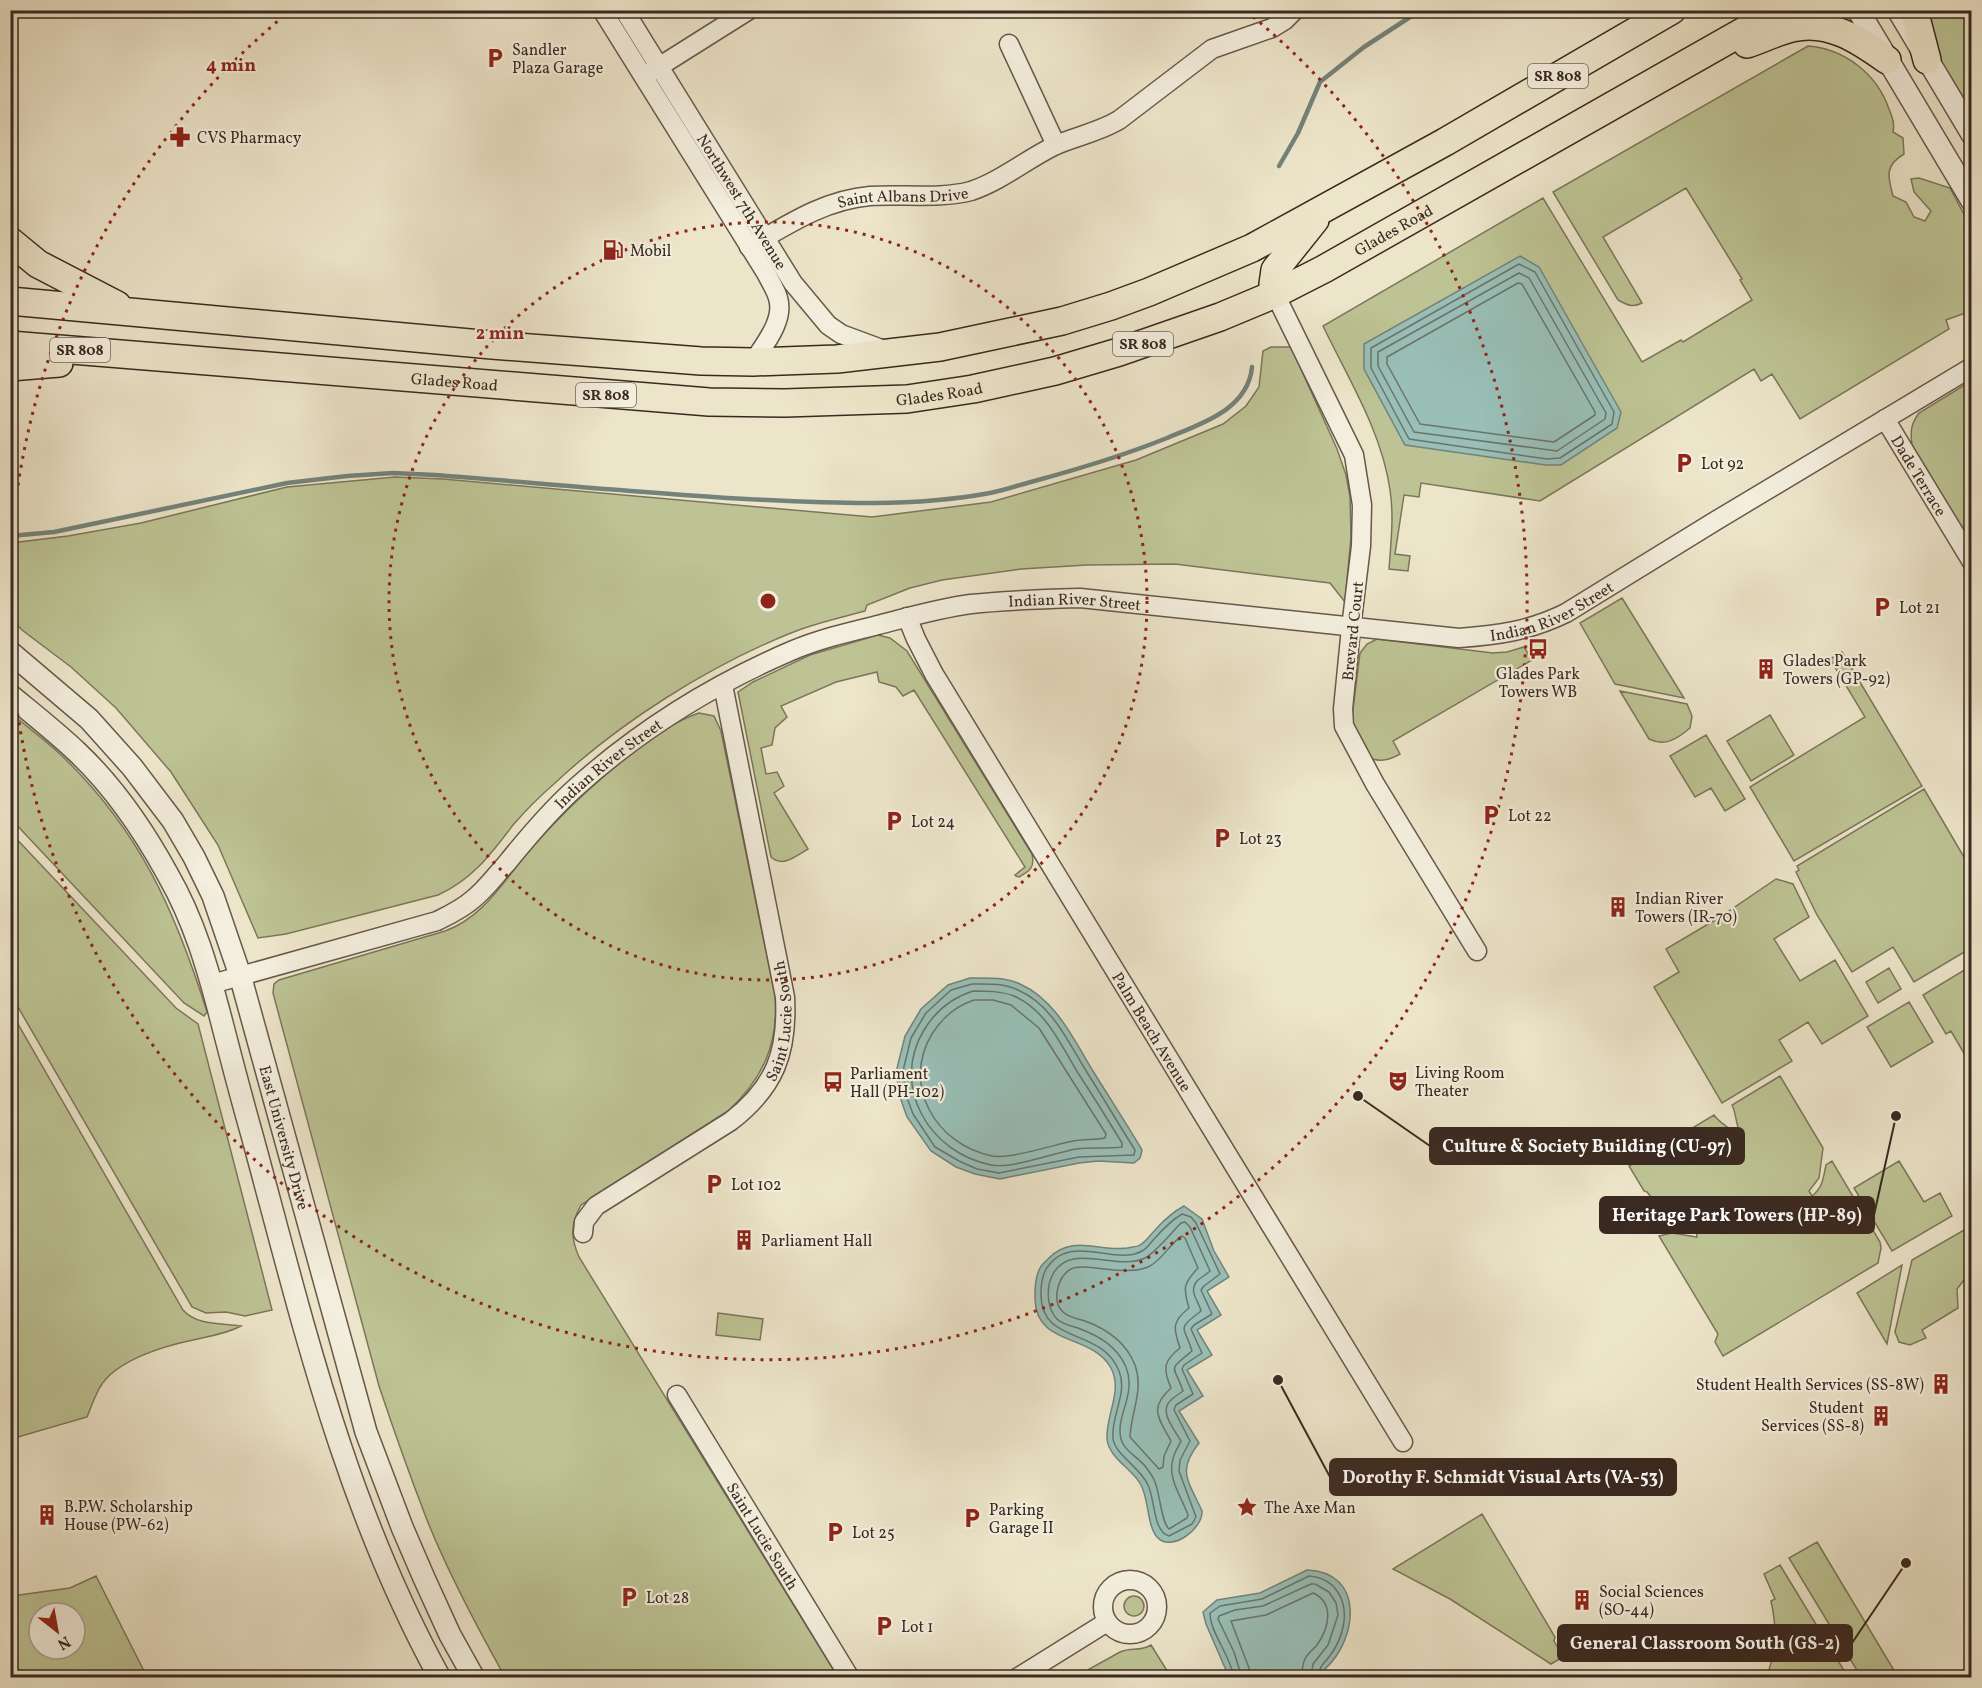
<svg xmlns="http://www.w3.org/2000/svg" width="1982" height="1688" font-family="Vollkorn,serif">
<rect width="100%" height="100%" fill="#ede5ca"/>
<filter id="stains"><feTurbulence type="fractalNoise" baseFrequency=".00333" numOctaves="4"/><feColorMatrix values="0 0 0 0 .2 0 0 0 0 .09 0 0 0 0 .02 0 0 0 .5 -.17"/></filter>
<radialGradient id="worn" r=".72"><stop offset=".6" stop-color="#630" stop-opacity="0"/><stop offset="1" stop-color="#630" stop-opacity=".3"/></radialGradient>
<path fill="#bdc394" stroke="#7c765a" stroke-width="1.5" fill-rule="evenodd" d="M1922 11H1971V114L1934 54Z
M1808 46C1845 49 1877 74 1889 109 1892 117 1895 123 1893 132L1903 138 1904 154C1884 166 1888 177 1893 196L1906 202 1914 217 1925 221 1931 211 1914 192 1911 179 1919 178 1950 188 1967 220 1971 232V311L1946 320 1949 329 1800 419 1772 374 1761 381 1754 369 1540 501 1421 483 1419 497 1404 495 1395 554 1410 556 1408 571 1389 569C1391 542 1394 516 1390 490 1382 432 1348 378 1323 326L1543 198 1642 362 1681 340 1683 342 1752 300 1740 280 1742 279 1686 188 1603 237 1642 303C1633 308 1627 305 1618 300L1553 192Z
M1271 347H1291L1337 449 1346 475 1350 497 1351 537 1345 602 1330 583 1175 564 1087 565 1021 569 942 580 910 588 867 605 865 611C840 618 815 623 791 633 709 666 620 722 555 783 540 796 526 810 513 825 491 854 472 880 438 895L286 934 258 938 218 845 171 772 116 708 71 667 22 630 11 619V543L68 536 141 523 287 487 395 477 443 479 872 517 991 502 1136 460 1223 424 1246 406 1259 387 1263 351Z
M1971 381V544L1912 445C1910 431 1911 424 1919 413Z
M1622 598 1684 698 1615 684 1580 623Z
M878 635 890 638 907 651 1032 854C1035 867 1030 871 1019 877L1016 876 1015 875 1025 867 914 690 903 696 896 687 879 682 877 672 836 682 781 706 787 717 775 728 772 745 761 748 766 774 777 772 784 786 774 793 808 849C796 856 783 868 771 857L738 692 753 682 810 655Z
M1377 639 1493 653 1507 652 1524 647 1532 660 1393 741 1400 754C1391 759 1383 762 1372 759L1353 725 1352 717 1360 653 1367 644Z
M1842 652 1922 786 1794 861 1750 787 1865 717 1830 659Z
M1620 691 1687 704 1692 716 1690 728C1677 739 1665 747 1649 739Z
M11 713C27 727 44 739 60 754 139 829 175 910 207 1012L204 1016 184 1003 11 819Z
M699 713 714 716 721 731 775 995C779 1043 763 1079 728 1111L581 1205C571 1223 570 1237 579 1257L838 1677H505C477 1627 449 1575 427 1520 410 1476 394 1431 379 1386L273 993 274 984 279 980 445 931C484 917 504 880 530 850 566 808 647 730 699 713Z
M1770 715 1794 755 1751 781 1727 741Z
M1706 735 1745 799 1725 811 1711 788 1695 797 1670 756Z
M1924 789 1971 869V948L1914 982 1893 947 1852 972 1817 915 1796 872 1799 870 1797 866Z
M10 832 176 1008 198 1024 272 1310 245 1316 226 1312 206 1313 192 1307 11 995Z
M1776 879 1793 884 1809 917 1774 939 1800 981 1835 960 1868 1016 1822 1044 1808 1022 1779 1040 1792 1061 1722 1103 1654 987 1679 972 1666 949 1720 917Z
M1971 966 1972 1060 1969 1062 1951 1031 1946 1034 1923 995Z
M1889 968 1901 989 1878 1003 1866 982Z
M1909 1002 1933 1042 1891 1067 1867 1027Z
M11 1012 183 1310C197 1326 222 1323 241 1326 226 1334 210 1336 193 1340 164 1346 116 1360 100 1387 95 1396 91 1407 87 1417L11 1439Z
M1780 1076 1823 1148 1819 1178 1809 1191 1812 1196C1823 1187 1823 1179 1826 1165L1832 1161 1880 1242 1881 1248 1878 1263 1723 1356 1715 1342 1718 1334 1659 1236 1672 1233 1697 1237 1696 1229 1671 1222 1647 1192 1644 1191 1629 1166 1714 1115C1721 1125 1730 1126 1737 1138H1740L1741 1134C1735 1124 1737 1115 1732 1105Z
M1899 1161 1924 1202 1940 1193 1952 1216 1892 1251 1854 1188Z
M1971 1226V1271L1957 1289 1958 1308 1922 1330 1926 1338 1910 1345 1899 1342 1895 1332 1912 1260Z
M1902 1265 1887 1344 1857 1293Z
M718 1313 763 1319 760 1340 716 1335Z
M1482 1514 1555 1637 1554 1641 1563 1657 1551 1664 1450 1599 1393 1569Z
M1817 1542 1898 1677H1861L1789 1558Z
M1780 1565 1848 1677H1766C1777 1652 1777 1628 1771 1601L1775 1599 1764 1574Z
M96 1576 147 1677H11V1591L12 1596 70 1588ZM39 1613H75V1649H39Z
M1124 1606a10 10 0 1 1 20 0a10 10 0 1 1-20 0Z
M1151 1645 1171 1677H1075L1120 1652C1132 1647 1139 1652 1151 1645Z"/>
<path fill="#99bfb7" stroke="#73837b" stroke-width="1.5" d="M1520 256 1539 267 1621 412 1617 428 1561 465H1546L1405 445 1364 369V344Z
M970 978C987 978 1005 977 1020 984 1056 1000 1074 1040 1093 1071 1109 1097 1126 1123 1142 1150L1140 1158 1134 1163 1098 1161 1079 1163 1000 1179 975 1174 956 1167 931 1151 907 1117 900 1097 896 1072 905 1036 921 1009 948 985Z
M1184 1206 1202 1219 1214 1251 1229 1277 1207 1291 1221 1315 1197 1330 1212 1355 1187 1370 1203 1396 1179 1411 1199 1443C1176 1472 1189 1481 1202 1511 1203 1529 1171 1553 1157 1537 1147 1525 1149 1500 1141 1485 1133 1469 1108 1458 1107 1438 1106 1414 1123 1391 1111 1368 1092 1333 1036 1347 1035 1299 1035 1289 1035 1277 1040 1268 1042 1264 1046 1261 1049 1258 1072 1234 1100 1252 1127 1248 1131 1247 1137 1247 1140 1245 1146 1242 1151 1234 1156 1229 1164 1220 1173 1212 1184 1206Z
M1307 1570C1365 1572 1358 1639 1325 1669V1677H1229L1206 1624 1203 1612 1217 1600 1260 1593Z"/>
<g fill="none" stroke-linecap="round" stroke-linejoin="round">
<path stroke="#6a746c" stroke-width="1.5" d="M1519 264 1535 272 1614 412 1612 424 1560 458 1547 459 1409 439 1371 368V348Z
M1519 273 1529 278 1606 413 1605 419 1557 451 1414 432 1378 366V352Z
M1518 283 1522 284 1595 412V415L1554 442 1420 424 1387 364V357Z
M972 984C987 984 1003 983 1018 990 1053 1005 1069 1044 1088 1074 1104 1099 1119 1125 1135 1150L1134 1155 1079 1157 999 1173 977 1169 959 1161 935 1147 913 1114 906 1095 903 1071 911 1038 926 1013 951 990Z
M973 991C987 991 1001 991 1014 996 1046 1010 1061 1045 1078 1073 1093 1096 1108 1120 1122 1143V1147C1107 1149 1091 1147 1076 1149 1054 1153 1012 1169 991 1165 929 1153 890 1086 924 1030 936 1010 951 998 973 991Z
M974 1000H993L1011 1005 1039 1028 1106 1134 1105 1138C1095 1140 1084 1139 1073 1141 1053 1145 1011 1159 992 1156 936 1145 901 1085 932 1034 942 1018 956 1006 974 1000Z
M1182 1214 1191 1217 1196 1223 1220 1274 1204 1286 1201 1290 1212 1314 1194 1325 1191 1329 1202 1353 1184 1365 1182 1369 1193 1394 1176 1405 1174 1410 1190 1441 1180 1460 1179 1471 1196 1517 1192 1524 1169 1536C1153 1532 1155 1499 1148 1485 1141 1468 1114 1454 1113 1438 1111 1415 1128 1393 1119 1371 1101 1326 1040 1346 1041 1293 1041 1286 1042 1278 1045 1271 1068 1230 1114 1267 1142 1251 1147 1249 1151 1242 1155 1238 1163 1229 1172 1220 1182 1214Z
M1181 1223 1185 1222 1190 1227 1210 1271C1206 1275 1201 1277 1197 1281 1188 1292 1199 1301 1201 1311 1176 1330 1184 1325 1192 1351 1166 1372 1174 1364 1183 1391 1179 1394 1174 1397 1171 1400 1158 1412 1175 1430 1181 1441 1179 1446 1174 1452 1173 1459 1167 1478 1182 1498 1188 1515L1187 1518 1169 1529C1161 1522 1160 1493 1155 1482 1153 1476 1149 1471 1145 1466 1138 1457 1124 1451 1121 1439 1115 1416 1137 1395 1126 1367 1117 1346 1099 1336 1078 1328 1071 1326 1062 1324 1057 1319 1047 1309 1046 1288 1052 1276 1069 1240 1116 1272 1145 1258 1154 1254 1173 1231 1181 1223Z
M1182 1236 1185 1238 1198 1268C1183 1284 1183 1288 1189 1308 1172 1321 1173 1328 1180 1348 1163 1361 1163 1369 1171 1388 1148 1409 1159 1418 1171 1441L1164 1456 1163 1467 1159 1469 1130 1437C1131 1412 1144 1390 1135 1365 1126 1342 1107 1329 1085 1321 1078 1319 1068 1317 1063 1312 1051 1301 1058 1276 1071 1269 1086 1262 1124 1277 1148 1267 1162 1261 1169 1244 1182 1236Z
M1234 1678C1231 1656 1210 1633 1210 1613L1220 1606 1262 1599 1309 1576C1320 1577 1331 1582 1337 1591 1351 1611 1343 1639 1329 1657 1322 1665 1319 1667 1319 1678
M1242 1678 1234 1652 1218 1619 1219 1616 1235 1610 1263 1606 1311 1584H1315L1329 1592 1336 1603 1338 1615 1328 1645 1313 1664 1311 1678
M1251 1678 1249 1668 1231 1621 1266 1615 1313 1593C1335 1603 1329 1628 1317 1645 1313 1650 1308 1653 1305 1659 1302 1665 1302 1671 1302 1678"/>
<path stroke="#73837b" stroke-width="4.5" d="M1279 166 1298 133 1320 82 1364 47 1421 10
M10 536 54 532 287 483 347 476 393 473 435 475C538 483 642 493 746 499 827 503 909 508 990 493 1006 490 1022 484 1038 480 1082 468 1125 455 1167 438 1200 424 1248 410 1252 367"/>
<g stroke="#67584b" stroke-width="21">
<g id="minor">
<path d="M602 10 766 273C770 281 776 290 778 298 785 320 764 345 753 362"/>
<path id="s1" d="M624 10 793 283 828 325 841 334 887 351"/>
<path d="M1009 44 1056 145"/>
<path d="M649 73 749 10"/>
<path id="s2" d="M749 247C787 225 824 200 870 196 901 194 942 199 971 191 1001 181 1027 159 1056 145 1077 136 1099 132 1119 120L1212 49 1272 28 1285 20 1295 10"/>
<path d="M1275 294 1354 455 1362 505 1361 546 1351 628 1343 709 1344 726 1375 784 1477 951"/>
<path id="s3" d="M1885 419 1972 562"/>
<path id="s4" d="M907 617 916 639 934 674 1403 1442"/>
<path id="s5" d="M212 984 437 921C449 915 462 909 472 900 485 890 495 876 506 864 527 838 549 812 573 790 637 732 712 685 791 651 819 639 849 632 878 625 909 617 940 608 971 604 1007 600 1044 599 1080 598L1459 638C1499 635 1529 631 1566 613L1717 520 1972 367"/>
<path id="s6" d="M583 1233 584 1222 596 1206 731 1121C775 1087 788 1052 785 997L723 685"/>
<path id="s7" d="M677 1395 850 1678"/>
<circle cx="1130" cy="1607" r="27"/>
<path d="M1017 1678 1107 1622"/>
</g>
</g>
<g stroke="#67584b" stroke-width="24">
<g id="tertiary">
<path d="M1858 10 1972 201"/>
<path d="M1898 10 1972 134"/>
<path id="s8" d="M10 652 89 719 132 767 173 821 194 857 213 896 240 975 366 1432 402 1527 424 1578 450 1635 474 1678"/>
<path d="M10 695C33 714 56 732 77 752 113 786 144 831 168 875 194 920 208 969 221 1019 231 1058 241 1096 252 1135 303 1323 345 1506 440 1678"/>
</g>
</g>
<g stroke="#3a2921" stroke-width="30">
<g id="primary">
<path d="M1914 10 1927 60"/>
<path d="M1747 44C1762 39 1776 32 1792 28 1828 19 1859 40 1887 60"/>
<path d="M10 241 38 264 117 305"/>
<path d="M1275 294 1273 284 1275 270 1315 220"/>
<path d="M10 301 492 345 701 361 753 362 837 359 940 347 1062 321 1111 306 1149 292 1252 248 1445 142 1672 10"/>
<path id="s9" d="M10 345 709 402 785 403 907 399 973 389 1055 371 1119 352 1220 317 1275 294 1324 269 1781 10"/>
<path d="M10 367 59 363"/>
</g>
</g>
<use href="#minor" stroke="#f3eedd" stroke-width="18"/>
<use href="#tertiary" stroke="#f3eedd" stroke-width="21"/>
<use href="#primary" stroke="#ede5ca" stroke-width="27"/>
</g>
<g fill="none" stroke="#8f2418" stroke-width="3" stroke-dasharray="3 6">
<circle cx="768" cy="601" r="379"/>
<path d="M11 548A759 759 0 0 1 290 11M1246 11A759 759 0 1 1 11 654"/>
</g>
<defs>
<g id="parking-bare" transform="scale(1.62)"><path d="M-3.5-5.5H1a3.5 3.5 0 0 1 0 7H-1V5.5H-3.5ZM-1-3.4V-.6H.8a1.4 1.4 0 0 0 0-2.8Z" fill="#8f2418" stroke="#f3eedd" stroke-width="2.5" paint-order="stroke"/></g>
<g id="pharmacy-bare" transform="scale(1.62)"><path d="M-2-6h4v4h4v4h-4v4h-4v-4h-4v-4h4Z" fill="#8f2418" stroke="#f3eedd" stroke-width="2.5" paint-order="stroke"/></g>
<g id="fuel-bare" transform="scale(1.62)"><path d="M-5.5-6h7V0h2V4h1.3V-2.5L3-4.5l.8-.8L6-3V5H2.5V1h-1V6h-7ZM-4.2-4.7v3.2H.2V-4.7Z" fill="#8f2418" stroke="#f3eedd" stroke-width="2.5" paint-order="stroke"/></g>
<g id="bus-bare" transform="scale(1.62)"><path d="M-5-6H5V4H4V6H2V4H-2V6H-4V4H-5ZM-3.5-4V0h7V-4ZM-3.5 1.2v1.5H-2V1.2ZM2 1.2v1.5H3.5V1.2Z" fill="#8f2418" stroke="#f3eedd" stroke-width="2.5" paint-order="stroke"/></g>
<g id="building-bare" transform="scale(1.62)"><path d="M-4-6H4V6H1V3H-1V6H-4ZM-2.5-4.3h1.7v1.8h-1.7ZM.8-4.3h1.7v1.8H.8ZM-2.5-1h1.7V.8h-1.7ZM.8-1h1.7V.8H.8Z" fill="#8f2418" stroke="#f3eedd" stroke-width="2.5" paint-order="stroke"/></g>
<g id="theatre-bare" transform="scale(1.62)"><path d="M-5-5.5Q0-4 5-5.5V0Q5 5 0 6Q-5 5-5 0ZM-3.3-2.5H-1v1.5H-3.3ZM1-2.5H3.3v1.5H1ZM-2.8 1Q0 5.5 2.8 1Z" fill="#8f2418" stroke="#f3eedd" stroke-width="2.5" paint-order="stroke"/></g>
<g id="sight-bare" transform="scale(1.62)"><path d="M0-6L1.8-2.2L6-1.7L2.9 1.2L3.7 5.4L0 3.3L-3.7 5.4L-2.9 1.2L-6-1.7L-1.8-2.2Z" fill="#8f2418" stroke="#f3eedd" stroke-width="2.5" paint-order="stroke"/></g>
</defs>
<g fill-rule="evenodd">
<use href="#parking-bare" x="495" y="58"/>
<use href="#pharmacy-bare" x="180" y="137"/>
<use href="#fuel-bare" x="613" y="250"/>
<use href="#parking-bare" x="1684" y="463"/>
<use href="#parking-bare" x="1882" y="607"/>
<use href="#bus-bare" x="1538" y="649"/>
<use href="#building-bare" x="1766" y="669"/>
<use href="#parking-bare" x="1491" y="815"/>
<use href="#parking-bare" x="894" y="821"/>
<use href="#parking-bare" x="1222" y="838"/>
<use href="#building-bare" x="1618" y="907"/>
<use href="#theatre-bare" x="1398" y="1081"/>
<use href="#bus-bare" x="833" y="1082"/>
<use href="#parking-bare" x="714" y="1184"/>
<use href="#building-bare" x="744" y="1240"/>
<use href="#building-bare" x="1941" y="1384"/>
<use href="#building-bare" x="1881" y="1416"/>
<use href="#sight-bare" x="1247" y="1507"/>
<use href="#building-bare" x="47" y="1515"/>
<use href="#parking-bare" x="972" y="1518"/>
<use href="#parking-bare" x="835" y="1532"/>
<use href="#parking-bare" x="629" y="1597"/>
<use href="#building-bare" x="1582" y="1600"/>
<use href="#parking-bare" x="884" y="1626"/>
</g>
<g text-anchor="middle" stroke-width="4.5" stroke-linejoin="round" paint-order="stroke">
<g fill="#f3eedd" stroke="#726459" stroke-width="1.5">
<rect x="1528" y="64" width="60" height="24" rx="4.5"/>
<rect x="1113" y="332" width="60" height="24" rx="4.5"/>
<rect x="50" y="338" width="60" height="24" rx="4.5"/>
<rect x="576" y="383" width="60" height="24" rx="4.5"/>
</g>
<g font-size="15" font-weight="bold" fill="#3a2921">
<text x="1558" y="81">SR 808</text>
<text x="1143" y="349">SR 808</text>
<text x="80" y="355">SR 808</text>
<text x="606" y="400">SR 808</text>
</g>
<g font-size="16" fill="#3a2921" stroke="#f3eedd" text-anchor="start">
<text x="512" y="55">Sandler<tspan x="512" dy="18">Plaza Garage</tspan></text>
<text x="197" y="143">CVS Pharmacy</text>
<text x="630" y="256">Mobil</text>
<text x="1701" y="469">Lot 92</text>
<text x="1899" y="613">Lot 21</text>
<text x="1783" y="666">Glades Park<tspan x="1783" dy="18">Towers (GP-92)</tspan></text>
<text x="1538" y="679" text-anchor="middle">Glades Park<tspan x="1538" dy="18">Towers WB</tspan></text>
<text x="1508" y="821">Lot 22</text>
<text x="911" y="827">Lot 24</text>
<text x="1239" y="844">Lot 23</text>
<text x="1635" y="904">Indian River<tspan x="1635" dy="18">Towers (IR-70)</tspan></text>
<text x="1415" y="1078">Living Room<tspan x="1415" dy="18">Theater</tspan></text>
<text x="850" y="1079">Parliament<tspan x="850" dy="18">Hall (PH-102)</tspan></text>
<text x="731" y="1190">Lot 102</text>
<text x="761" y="1246">Parliament Hall</text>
<text x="1924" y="1390" text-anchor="end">Student Health Services (SS-8W)</text>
<text x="1864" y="1413" text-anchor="end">Student<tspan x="1864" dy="18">Services (SS-8)</tspan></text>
<text x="64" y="1512">B.P.W. Scholarship<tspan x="64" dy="18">House (PW-62)</tspan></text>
<text x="1264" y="1513">The Axe Man</text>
<text x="989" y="1515">Parking<tspan x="989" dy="18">Garage II</tspan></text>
<text x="852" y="1538">Lot 25</text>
<text x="1599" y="1597">Social Sciences<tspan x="1599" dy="18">(SO-44)</tspan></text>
<text x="646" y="1603">Lot 28</text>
<text x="901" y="1632">Lot 1</text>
</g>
<g font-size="16" fill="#3a2921" stroke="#f3eedd">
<text dy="6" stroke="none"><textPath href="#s2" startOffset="165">Saint Albans Drive</textPath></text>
<text dy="6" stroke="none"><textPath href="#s1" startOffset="225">Northwest 7th Avenue</textPath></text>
<text dy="6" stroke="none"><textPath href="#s9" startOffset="1418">Glades Road</textPath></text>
<text dy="6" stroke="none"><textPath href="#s9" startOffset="446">Glades Road</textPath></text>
<text dy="6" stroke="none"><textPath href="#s9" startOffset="932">Glades Road</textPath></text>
<text dy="6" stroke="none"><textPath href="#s3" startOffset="66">Dade Terrace</textPath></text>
<text dy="6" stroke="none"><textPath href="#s5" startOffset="974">Indian River Street</textPath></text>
<text dy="6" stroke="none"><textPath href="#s5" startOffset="1458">Indian River Street</textPath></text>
<text transform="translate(1352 631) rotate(-84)" y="6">Brevard Court</text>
<text dy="6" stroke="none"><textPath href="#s5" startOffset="468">Indian River Street</textPath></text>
<text dy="6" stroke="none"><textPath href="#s6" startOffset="308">Saint Lucie South</textPath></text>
<text dy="6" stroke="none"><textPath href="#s4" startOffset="482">Palm Beach Avenue</textPath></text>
<text dy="6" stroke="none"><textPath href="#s8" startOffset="573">East University Drive</textPath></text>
<text dy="6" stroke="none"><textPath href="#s7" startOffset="165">Saint Lucie South</textPath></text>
</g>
</g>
<circle cx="768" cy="601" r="9" fill="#8f2418" stroke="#f3eedd" stroke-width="3"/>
<g font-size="18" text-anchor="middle" font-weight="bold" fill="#8f2418" stroke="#f3eedd" stroke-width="4.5" stroke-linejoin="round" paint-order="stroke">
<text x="231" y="71">4 min</text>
<text x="500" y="339">2 min</text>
</g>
<path fill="none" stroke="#3a2921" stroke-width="2" d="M1358 1096L1430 1146M1896 1116L1874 1215M1278 1380L1330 1477M1906 1563L1852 1643"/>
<g fill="#3a2921" stroke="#f3eedd" stroke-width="2">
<circle cx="1358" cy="1096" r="6"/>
<circle cx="1896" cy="1116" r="6"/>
<circle cx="1278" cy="1380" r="6"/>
<circle cx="1906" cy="1563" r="6"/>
</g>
<g fill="#3a2921" stroke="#3a2921" stroke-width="2">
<rect x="1430" y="1128" width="314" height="36" rx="6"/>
<rect x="1600" y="1197" width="274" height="36" rx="6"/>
<rect x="1330" y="1459" width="346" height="36" rx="6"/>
<rect x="1558" y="1625" width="294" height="36" rx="6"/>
</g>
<g font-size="18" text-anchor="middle" font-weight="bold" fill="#fff">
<text x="1587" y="1152">Culture &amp; Society Building (CU-97)</text>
<text x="1737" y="1221">Heritage Park Towers (HP-89)</text>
<text x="1503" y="1483">Dorothy F. Schmidt Visual Arts (VA-53)</text>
<text x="1705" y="1649">General Classroom South (GS-2)</text>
</g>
<rect width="1982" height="1688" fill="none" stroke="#ede5ca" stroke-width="36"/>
<rect x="12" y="12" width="1958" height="1664" fill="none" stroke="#3a2921" stroke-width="3"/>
<rect x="18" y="18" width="1946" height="1652" fill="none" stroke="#3a2921" stroke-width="1.5"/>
<g transform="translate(57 1631) rotate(149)"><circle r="28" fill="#f3eedd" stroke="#a99f92" stroke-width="1.5"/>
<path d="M0-4.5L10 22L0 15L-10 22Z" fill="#8f2418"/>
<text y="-9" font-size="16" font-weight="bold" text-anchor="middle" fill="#3a2921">N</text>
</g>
<rect width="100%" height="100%" filter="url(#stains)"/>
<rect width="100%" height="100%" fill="url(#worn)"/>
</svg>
